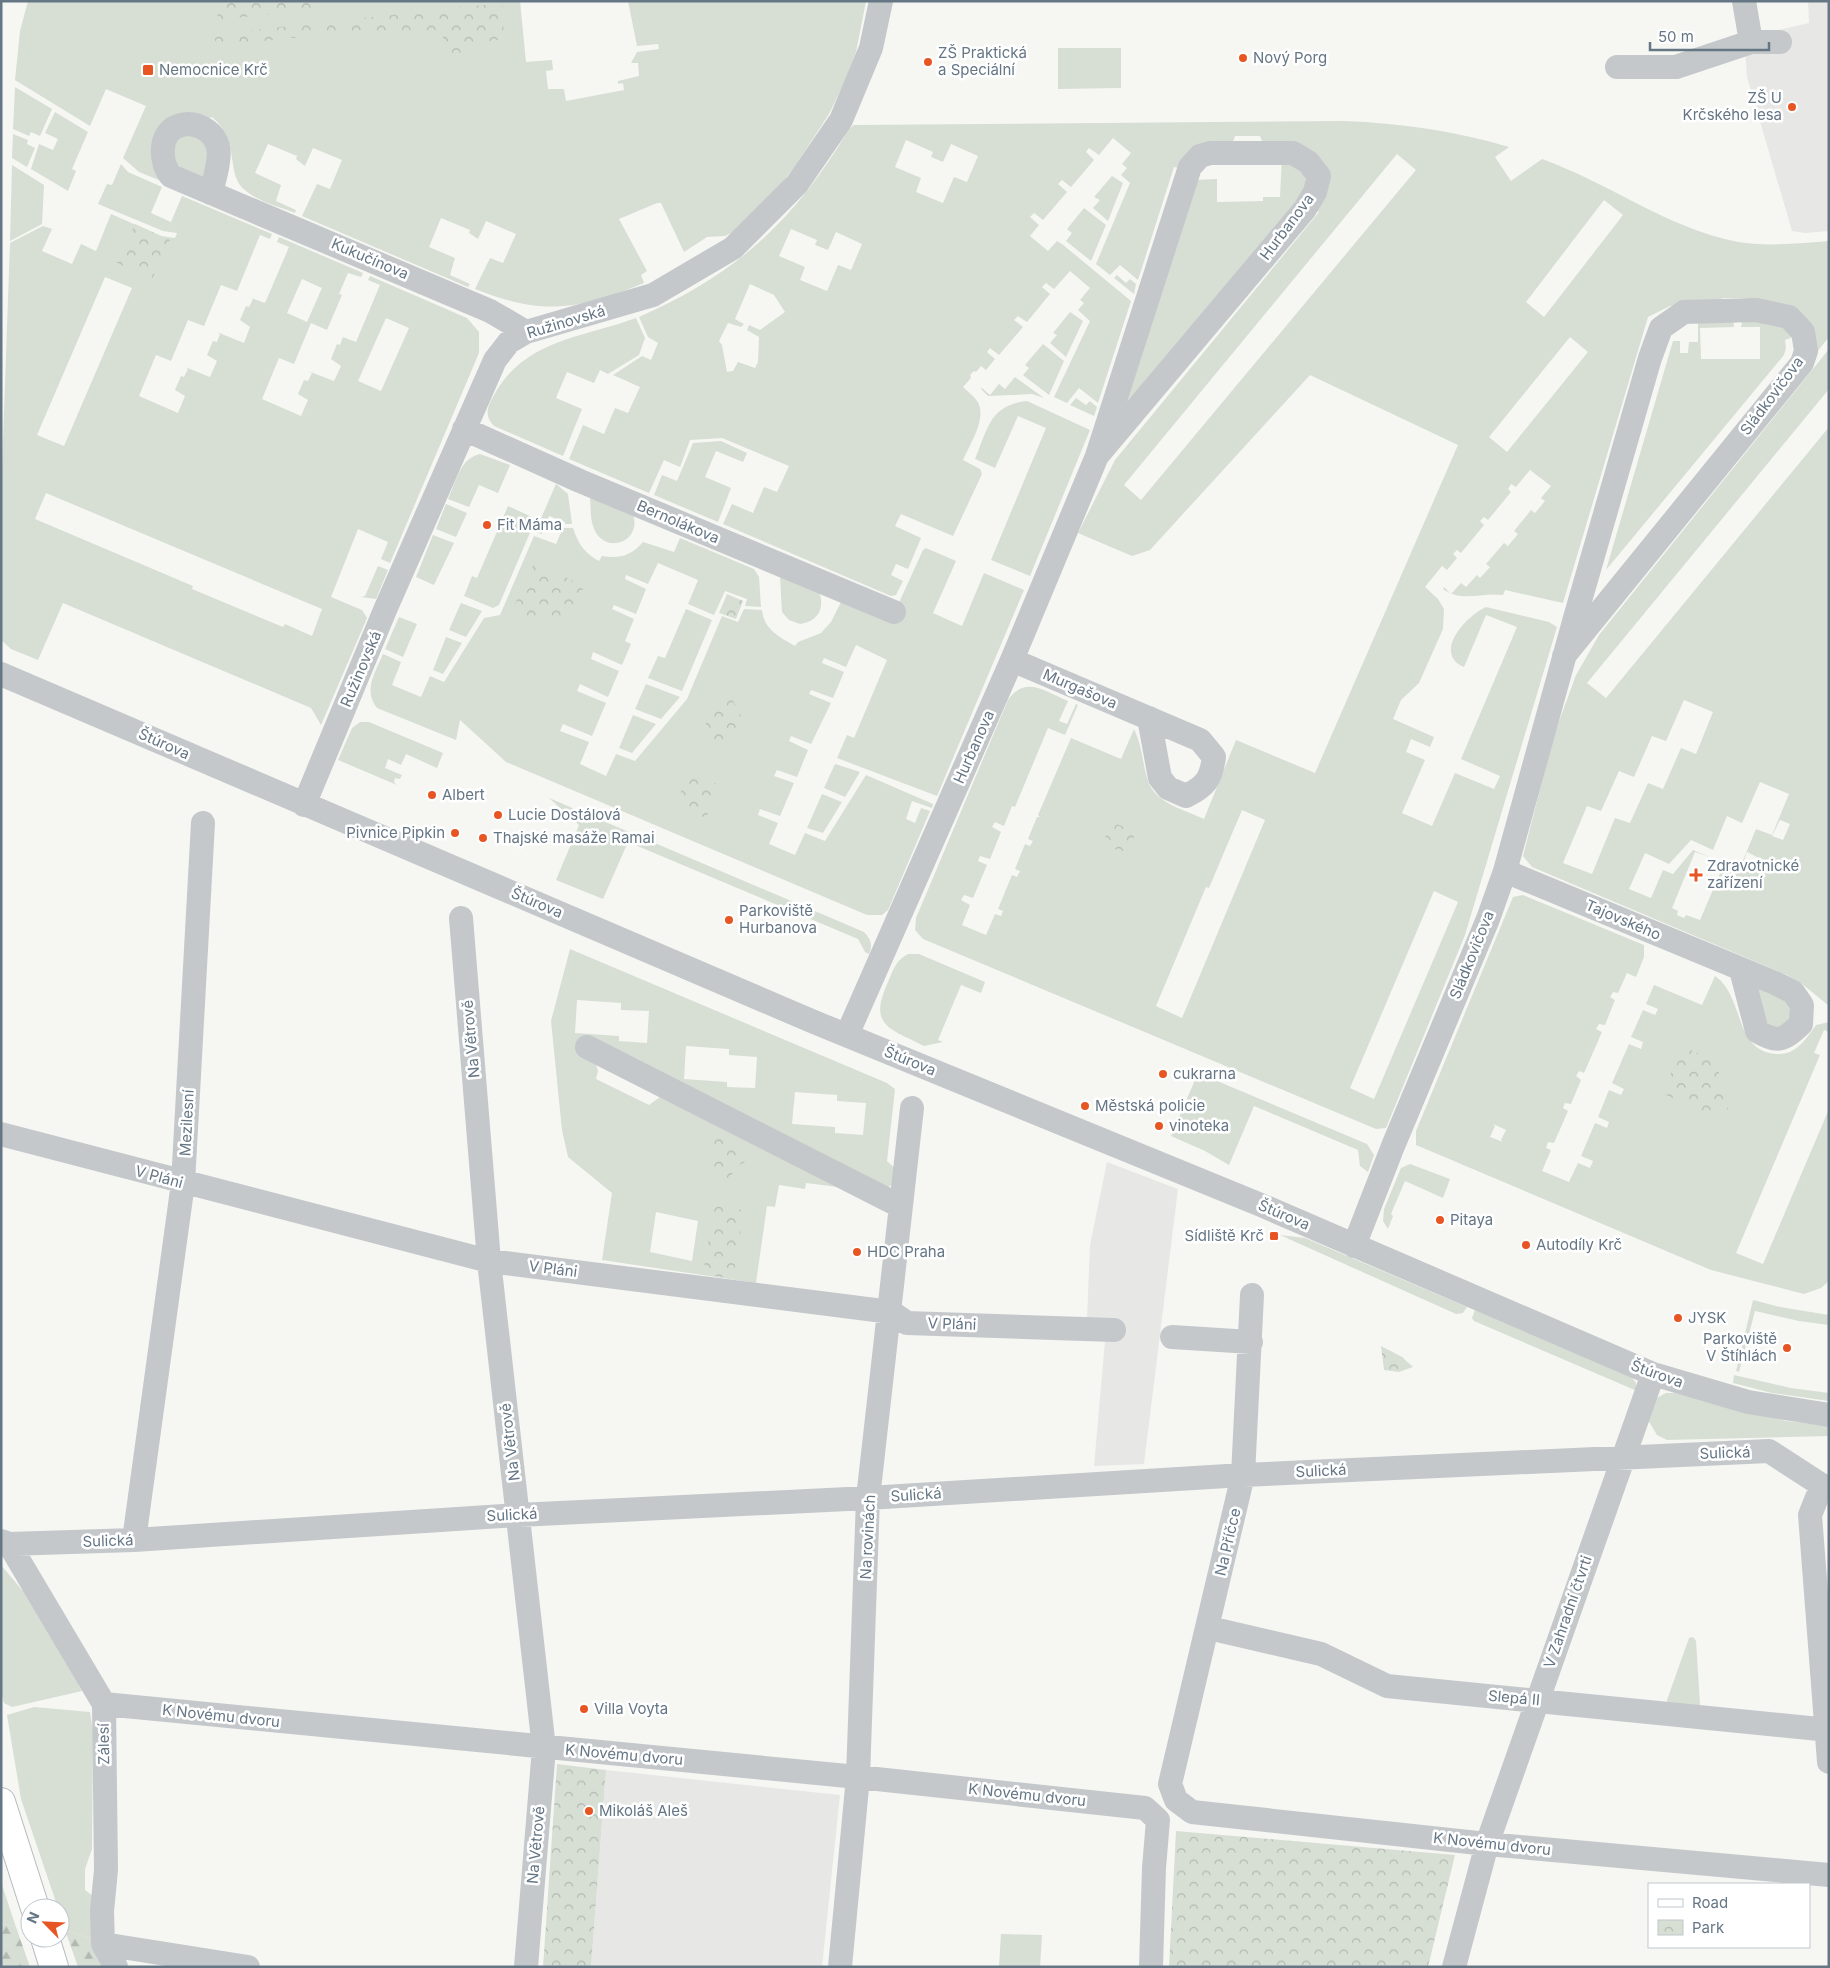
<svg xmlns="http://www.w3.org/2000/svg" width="1830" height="1968" font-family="Inter,sans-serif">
<defs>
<pattern id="forest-firs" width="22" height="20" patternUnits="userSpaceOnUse" patternTransform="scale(1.25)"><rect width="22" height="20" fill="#d7ded4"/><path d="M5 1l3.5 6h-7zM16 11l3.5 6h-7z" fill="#b2b9b2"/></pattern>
<pattern id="park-crowns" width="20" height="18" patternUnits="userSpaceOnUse" patternTransform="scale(1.25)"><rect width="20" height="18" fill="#d7ded4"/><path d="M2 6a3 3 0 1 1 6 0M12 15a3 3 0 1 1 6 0" fill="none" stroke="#b2b9b2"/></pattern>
</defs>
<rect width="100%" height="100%" fill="#f6f7f3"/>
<path fill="#e7e8e6" d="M1808 1H1829V231L1805 233 1792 231 1747 77 1744 33 1770 32 1809 23Z
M1107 1162 1178 1189 1144 1464 1094 1466 1105 1341 1087 1319 1090 1245Z
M606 1770 840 1795 822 1967H591Z"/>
<path fill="#d7ded4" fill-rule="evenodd" d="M28 1H520L526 62 552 60 553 70 546 71 548 89H564L566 101 624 90 623 83 618 84V81L639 76 638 63H631L637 52 659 49 658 44 637 46 628 1H866L856 52 846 79 829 114 793 169 752 220 741 228 725 236 707 237 684 252 661 203H657L619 219 647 271 641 275 644 283C579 310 543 316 475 289L490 258 503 263 516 234 486 221 478 239 469 233 470 230 441 218 429 247 455 258 450 275 470 284 468 287 302 216 317 184 330 189 342 160 313 148 305 166 296 159 297 156 268 144 255 173 281 185 276 201 296 210 295 213C280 207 259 202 246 191 224 175 242 142 212 117L204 121 174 122 166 183 139 172 123 158 146 106 106 89 90 126 15 80 20 31Z
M1058 48H1121V88L1058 89Z
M15 87 52 109 40 136 31 132 29 136 13 129Z
M55 112 88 132 72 169 76 171 68 191 31 169 39 144 53 150 58 139 45 133Z
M1344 121C1401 123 1455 131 1509 147L1495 157 1511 181 1542 159C1609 183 1667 228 1738 242 1767 247 1799 243 1829 241V337L1808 363 1811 340 1747 302 1745 298H1722L1715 305 1670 306 1648 317 1563 603 1505 590 1503 595C1481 592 1462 603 1443 589L1444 587 1451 594 1461 583 1466 587 1477 575 1480 578 1490 567 1486 564 1504 543 1508 546 1518 534 1514 531 1531 510 1535 513 1545 501 1541 498 1551 486 1530 470 1516 487 1511 484 1508 489 1511 492 1488 520 1484 517 1480 521 1484 525 1461 553 1457 550 1453 554 1457 558 1447 570 1442 566 1425 587 1438 599 1444 609 1443 629 1419 683 1401 700 1393 719 1434 737 1430 747 1411 739 1406 752 1425 760 1402 813 1432 826 1455 773 1494 789 1500 776 1461 759 1517 627 1486 615 1464 667C1432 653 1466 616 1486 607L1549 622 1557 627 1465 935 1386 1128 1376 1129 923 939 915 930 916 918 1008 700C1025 675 1045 691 1068 701L1059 721 1067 724 1076 704 1078 705 1065 735 1048 728 1015 807 1012 806 1004 826 995 822 992 827 1001 832 990 859 980 856 978 861 987 865 973 898 964 895 961 900 970 905 962 925 986 935 995 914 1001 916 1003 911 998 909 1012 875 1017 877 1020 871 1015 869 1025 844 1030 846 1033 841 1028 839 1037 817H1040L1038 815 1071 738 1121 759 1134 729C1143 748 1142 763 1148 781 1155 803 1185 810 1204 819L1236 740 1315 773 1458 445 1310 375 1150 550 1132 556 1078 533 1115 460 1319 212 1315 209 1323 176 1262 141 1260 136H1235L1233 142 1180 168 1174 167 1138 280 1120 265 1110 275 1096 264 1130 183 1121 175 1127 168 1122 164 1131 153 1113 138 1099 155 1089 148 1086 152 1094 160 1071 187 1062 180 1058 184 1067 192 1043 220 1034 213 1030 217 1039 225 1030 236 1048 251 1057 241 1062 244 1131 301 1098 403 1079 388 1067 403 1054 397 1090 321 1078 310 1084 303 1080 300 1090 288 1070 271 1054 289 1046 283 1042 287 1050 294 1027 322 1018 316 1014 320 1023 327 999 355 990 348 987 352 995 359 986 370 981 366 976 372 974 371 970 375 971 378 963 387C967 391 974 396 977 401 988 417 970 444 963 460L980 469 982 474 953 536 901 514 895 526 921 538 908 569 896 564 891 575 903 581 896 595 891 596 723 524 732 504 753 513 764 487 777 492 789 466 722 438 690 440 680 467 664 460 649 493 569 459 583 425 604 434 615 408 628 413 640 387 613 375 642 356 651 360 658 343 648 337 639 317C737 274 795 220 849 129L854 125ZM906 140 933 152 931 157 943 162 951 144 978 156 967 182 954 177 943 203 916 192 921 178 895 167ZM1397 154 1416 170 1141 500 1124 485ZM1604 200 1623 215 1544 317 1526 302ZM791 229 817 240 815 245 828 250 836 232 862 244 851 270 838 265 827 291 800 280 805 267 779 256ZM750 284 774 295 785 312 760 330 749 325 747 330 759 337 758 362 755 368 738 362 733 371 727 372 722 345 719 341 728 323 741 327 744 324 735 319ZM1570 337 1588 352 1507 452 1489 437ZM1242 810 1265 820 1182 1018 1156 1006 1206 887 1209 888ZM1434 891 1458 902 1374 1099 1350 1088Z
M187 133 208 143 213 181 177 172 171 143Z
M13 134 28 140 27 144 35 148 27 167 12 158Z
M1282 156 1301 163 1309 190 1121 416 1194 180 1217 179V202L1263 201V197H1280Z
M121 164 128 172 162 187 151 213 171 222 182 196 272 234 270 239 260 235 237 291 221 285 204 326 188 320 171 361 156 355 139 396 178 413 185 396 175 390 181 376 184 377 188 369 185 367 210 377 217 361 207 355 213 341 217 342 220 334 217 332 244 343 250 327 240 320 246 306 249 307 253 299 249 297 265 303 289 247 277 242 279 237 363 273 361 277 348 273 339 294 342 295 327 330 311 323 294 364 279 358 262 399 301 416 308 400 298 394 304 380 308 381 312 373 308 371 334 381 341 366 331 359 337 344 340 345 343 337 340 336 356 342 380 285 368 280 370 276 467 318 479 332V353L390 563 381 559 388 542 358 529 331 597 362 610 367 618 321 725 311 708 63 603 38 660 11 649 1 640V495L10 243 43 226 52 229 42 251 72 264 81 244 96 251 111 214 161 236 175 238 177 233 163 231 98 204 107 184 112 185ZM105 277 132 288 64 446 37 435ZM302 279 322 288 307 322 287 313ZM386 318 409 328 381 391 358 381ZM46 493 322 609 312 636 285 624 283 627 192 589 193 586 35 519Z
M12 165 44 185 42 224 10 241Z
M1112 176 1123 183 1108 221 1093 208 1100 200 1094 197Z
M1084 208 1106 225 1091 261 1066 241 1072 233 1067 229Z
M1117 275 1126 283 1130 279 1136 284 1134 294 1114 278Z
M1070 312 1083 321 1066 357 1050 343 1057 335 1053 333Z
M1733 317 1734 327 1700 328 1701 359H1760V327H1741L1743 318H1774L1796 336 1785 340 1786 348 1784 355 1606 570 1673 341H1680V353H1688L1689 342H1698V318Z
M636 318 645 338 639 355 608 374 600 370 594 383 567 372 556 398 582 409 563 456 494 426C484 415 487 407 494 395 525 339 582 338 636 318Z
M1043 344 1064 361 1049 395 1023 375 1029 368 1025 365Z
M1829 349V389L1587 683 1606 698 1829 427V1006L1801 983 1787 975 1532 867 1523 856 1554 735 1576 675 1599 635ZM1684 700 1713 712 1696 754 1681 748 1663 789 1648 783 1630 823 1615 818 1592 874 1563 863 1587 806 1601 811 1619 771 1634 777 1652 736 1666 741ZM1760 782 1789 794 1772 835 1756 829 1739 870 1724 864 1700 920 1686 915 1684 918 1677 915 1678 911 1672 908 1695 852 1710 857 1693 850 1673 874 1663 870 1651 898 1629 889 1645 853 1669 864 1691 840 1713 850 1727 816 1742 823ZM1780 820 1790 824 1783 840 1772 836ZM1747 852 1757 857 1751 873 1741 869Z
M1015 377 1044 398 1032 394 988 396 981 389 982 388 990 395 999 384 1005 389Z
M1076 398 1086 405 1090 401 1097 407 1094 416 1070 405Z
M1027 401 1090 430 1030 576 991 560 1046 428 1018 416 995 468 975 459C988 428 990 405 1027 401Z
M721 441 747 453 743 462 716 451 705 477 731 488 718 522 654 495 662 475 677 481 693 443Z
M480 454 510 465 498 493 479 485 469 507 448 499C456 482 460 458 480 454Z
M556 484 568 494 572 524H565V522L549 516 542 534 535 532Z
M590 498 631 510C647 541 603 558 593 526 590 517 591 507 590 498Z
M446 504 467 513 456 537 436 529Z
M508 506 532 517 535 521 499 605 493 608 464 596 472 576 477 578Z
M563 528H573C578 543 584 553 599 561L602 556C619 559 631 556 643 542L674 552 680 538 754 569 759 577 761 607 745 606 747 599 725 591 714 615 688 604 698 580 658 563 648 584 626 575 625 579 646 589 636 614 614 605 612 609 634 619 625 641 631 644 622 665 593 652 591 659 619 671 608 697 580 684 577 691 606 703 592 736 563 724 560 731 589 742 580 764 606 776 616 754 635 761 687 699 722 616 738 622 744 609 762 610C764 630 780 637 795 646L798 642 821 633 831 622 841 602 892 618 923 550 926 548 956 561 933 613 962 626 984 573 1024 590 937 796 837 758 847 735 854 738 887 660 856 645 846 667 824 658 822 663 844 672 833 698 811 690 809 694 831 703 811 744 791 736 789 741 808 750 797 777 777 770 774 776 794 783 780 816 760 809 758 815 778 823 769 844 795 855 805 833 825 841 866 775 933 804 932 808 912 801 906 819 915 823 921 808 930 811 888 910 882 915H867L506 762 460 720 456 740 377 708C363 690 375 673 383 654L401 662 392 685 421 697 430 676 444 682 484 618 500 615 534 536 556 544Z
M433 535 454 543 434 585 416 577Z
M378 566 388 570 376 599 361 597 365 596Z
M780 576 818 590C826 606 819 622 800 624L789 620 782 612Z
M461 603 482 611 466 637 449 630Z
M686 609 712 620 682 691 648 678 658 656 665 658Z
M399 617 417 624 403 657 385 649Z
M446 637 462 643 443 674 433 670Z
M646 684 680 697 661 719 635 709Z
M633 715 656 724 632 753 619 748Z
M360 722H369L443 753 437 768 406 754 401 765 388 759 385 768 402 775 400 779 395 778 394 782 397 785 338 760 352 728Z
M835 764 860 772 845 797 824 788Z
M822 794 842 802 823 833 807 828Z
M549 798 864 932C871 939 873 945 869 954L865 952 858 939 628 842 603 899 556 880 579 825Z
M1523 895 1644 945V957L1636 977 1627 973 1618 993 1613 992 1610 997 1615 1000 1605 1025 1599 1024 1596 1029 1602 1032 1584 1073 1579 1071 1576 1076 1581 1080 1571 1104 1565 1103 1563 1108 1568 1111 1554 1143 1548 1142 1546 1148 1551 1150 1542 1171 1569 1182 1578 1163 1590 1168 1593 1161 1581 1156 1595 1123 1607 1128 1609 1122 1598 1117 1609 1090 1621 1095 1624 1089 1612 1083 1629 1044 1641 1049 1643 1042 1631 1037 1643 1010 1655 1015 1658 1009 1646 1004 1654 985 1702 1005 1715 976C1745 996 1733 1053 1778 1054 1796 1055 1807 1038 1816 1025L1829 1022V1032L1824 1030 1814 1053 1820 1055 1736 1253 1763 1264 1829 1109V1281L1821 1288 1804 1294 1711 1270 1416 1145V1131L1513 897ZM1493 1124 1506 1130 1501 1140 1503 1142 1490 1137 1495 1126Z
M570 949 887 1083 895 1089 887 1161 897 1170 895 1183 888 1187 596 1064 598 1071 596 1079 649 1105 660 1097 846 1188 806 1183 805 1189 779 1185 775 1207 767 1206 756 1283 602 1260 612 1193 568 1157 562 1130 551 1021ZM577 1000 621 1003V1010L649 1011 647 1043 619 1041V1036L575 1033ZM686 1046 729 1049V1055L757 1057 755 1088 727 1087V1082L684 1079ZM795 1092 837 1095V1101L866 1103 863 1135 835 1133V1127L792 1124ZM656 1212 698 1221 692 1261 650 1252Z
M908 954H919L985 982 981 993 961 985 938 1040 943 1042 924 1046C889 1028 868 1026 888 982 893 970 896 960 908 954Z
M1750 984 1790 1000 1795 1018 1767 1033Z
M1198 1073 1367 1144 1374 1155 1368 1172 1360 1166 1358 1150 1254 1106 1229 1165 1205 1151 1171 1136Z
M1410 1164 1450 1179 1443 1198 1405 1181 1391 1214 1393 1216 1388 1229 1383 1221 1384 1209 1401 1168Z
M1280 1235 1305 1238 1467 1307 1463 1313 1456 1314Z
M1753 1300 1780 1307 1829 1315V1325L1799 1321 1755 1311 1739 1372 1736 1371Z
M1475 1310 1631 1376 1636 1383 1637 1391 1474 1321 1472 1318Z
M1734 1375 1791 1388 1829 1393V1401L1772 1393 1733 1383Z
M1666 1393H1675L1786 1421 1829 1426V1436L1667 1440 1657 1435 1648 1420 1655 1399Z
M1 1565 22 1590 32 1597 82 1691 12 1707 4 1703 1 1692Z
M1693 1637 1696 1641 1700 1704 1699 1706 1668 1704 1667 1700 1689 1638Z
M34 1707 90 1712 93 1732 92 1849 85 1869V1890L93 1896 92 1939 65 1930 60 1908H58L21 1799 7 1715Z
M1 1882 16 1927 1 1923Z
M1001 1934 1042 1935 1040 1967H999Z"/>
<path fill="url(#forest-firs)" d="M1 1923 16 1927 30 1967H1Z
M65 1930 92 1939 107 1967H78Z"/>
<path fill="url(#park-crowns)" d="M216 1H340L323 3 324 8 218 20Z
M502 3 504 34 498 40 480 42 458 68 443 38 441 31 376 37 375 29 216 46 214 34Z
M135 224 170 240 152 279 117 263Z
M535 561 581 585 583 590 574 619 513 615 515 604Z
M727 594 743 601 736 619 719 613Z
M732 699 748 729 716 745 701 714Z
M689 773 720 785 706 818 675 805Z
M1111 822 1133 830 1136 854 1102 846Z
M1686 1048 1716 1061 1728 1109 1712 1117 1660 1092Z
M710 1133 744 1148 745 1162 735 1167 730 1180 710 1176 716 1152 706 1149Z
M714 1206 744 1210 733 1279 703 1274Z
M1381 1346 1402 1357 1413 1367 1399 1372 1384 1370Z
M557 1764 606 1770 591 1967H543Z
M1176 1831 1455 1855 1428 1967H1169Z"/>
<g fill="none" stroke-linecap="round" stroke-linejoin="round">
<g stroke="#b7bbbf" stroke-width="30">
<path id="major" d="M1 1802 35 1908
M45 1938 54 1967"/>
</g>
<path stroke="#c4c8cb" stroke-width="24" d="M1744 1 1751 42
M1617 67H1676L1751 42H1780
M211 193C214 181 221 158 218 147 214 130 194 120 178 126 158 133 160 163 171 176L490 311 526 332
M464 429 580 481 894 612
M1012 660 1200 740 1214 757C1211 779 1206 786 1186 796L1168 788 1160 778 1149 718
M1 674 814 1022 1261 1205 1653 1374 1748 1402 1829 1415
M304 805 385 610 495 360 509 342 526 332 653 295 733 248 797 184 841 120 871 48 881 1
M1505 871 1775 983 1793 992 1802 1005 1801 1024C1784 1040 1778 1044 1757 1031L1741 970
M461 918 489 1261 544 1748 526 1967
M847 1035 1012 660 1097 456 1190 167 1200 156 1210 153H1293L1308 162 1319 176 1315 192 1305 209 1097 456
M587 1047 900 1206
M1 1134 489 1261 891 1312 907 1323 1114 1330
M1354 1246 1393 1146 1488 919 1505 871 1575 618 1650 358 1661 328 1684 312 1756 310 1789 317 1803 332 1806 351 1802 363 1564 656
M1252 1295 1243 1475 1170 1784 1176 1800 1192 1812 1487 1844 1829 1875
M1172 1337 1251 1342
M1822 1485 1810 1515 1829 1762
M134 1540 183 1183 203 823
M1 1541 9 1544 134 1540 519 1515 868 1498 1243 1475 1769 1451 1829 1490
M9 1544 104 1704 106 1870 102 1911 103 1944 116 1967
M1209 1628 1321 1654 1387 1686 1829 1730
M104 1704 858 1777 1145 1808 1158 1820 1154 1868 1151 1967
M103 1944 248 1967
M840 1967 858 1777 868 1498 912 1108
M1454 1967 1487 1844 1653 1374"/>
<use href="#major" stroke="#fff" stroke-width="28"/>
</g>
<g fill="#e75523" stroke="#fff" stroke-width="2">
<circle cx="1243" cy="58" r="5"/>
<circle cx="928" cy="62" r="5"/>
<rect x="142" y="64" width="12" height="12" rx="2.5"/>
<circle cx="1792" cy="107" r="5"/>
<circle cx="487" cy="525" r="5"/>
<circle cx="432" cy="795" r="5"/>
<circle cx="498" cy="815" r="5"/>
<circle cx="455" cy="833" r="5"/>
<circle cx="483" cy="838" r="5"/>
<path d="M1693.5 867.5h5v5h5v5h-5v5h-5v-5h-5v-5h5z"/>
<circle cx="729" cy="920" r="5"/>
<circle cx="1163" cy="1074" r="5"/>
<circle cx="1085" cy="1106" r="5"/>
<circle cx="1159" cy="1126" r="5"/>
<circle cx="1440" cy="1220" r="5"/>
<rect x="1269" y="1231" width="10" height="10" rx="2.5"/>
<circle cx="1526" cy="1245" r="5"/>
<circle cx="857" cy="1252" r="5"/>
<circle cx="1678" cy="1318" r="5"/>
<circle cx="1787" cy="1348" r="5"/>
<circle cx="584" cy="1709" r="5"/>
<circle cx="589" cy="1811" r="5"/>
</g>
<g text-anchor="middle" stroke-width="5" stroke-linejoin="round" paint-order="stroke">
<g font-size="15" fill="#657685" stroke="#fff" text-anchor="start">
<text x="938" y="58">ZŠ Praktická<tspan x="938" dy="17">a Speciální</tspan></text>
<text x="1253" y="63">Nový Porg</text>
<text x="159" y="75">Nemocnice Krč</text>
<text x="1782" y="103" text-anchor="end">ZŠ U<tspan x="1782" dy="17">Krčského lesa</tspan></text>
<text x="497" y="530">Fit Máma</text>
<text x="442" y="800">Albert</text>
<text x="508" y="820">Lucie Dostálová</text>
<text x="445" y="838" text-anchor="end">Pivnice Pipkin</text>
<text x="493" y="843">Thajské masáže Ramai</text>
<text x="1707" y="871">Zdravotnické<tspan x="1707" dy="17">zařízení</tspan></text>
<text x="739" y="916">Parkoviště<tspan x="739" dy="17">Hurbanova</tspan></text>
<text x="1173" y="1079">cukrarna</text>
<text x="1095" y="1111">Městská policie</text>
<text x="1169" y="1131">vinoteka</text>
<text x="1450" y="1225">Pitaya</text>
<text x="1264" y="1241" text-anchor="end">Sídliště Krč</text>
<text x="1536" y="1250">Autodíly Krč</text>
<text x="867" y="1257">HDC Praha</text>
<text x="1688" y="1323">JYSK</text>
<text x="1777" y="1344" text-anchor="end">Parkoviště<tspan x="1777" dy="17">V Štíhlách</tspan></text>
<text x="594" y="1714">Villa Voyta</text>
<text x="599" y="1816">Mikoláš Aleš</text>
</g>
<g font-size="15" fill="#657685" stroke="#fff">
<text transform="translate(1287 227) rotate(-53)" y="5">Hurbanova</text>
<text transform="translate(370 259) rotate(23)" y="5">Kukučínova</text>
<text transform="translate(566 322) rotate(-17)" y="5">Ružinovská</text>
<text transform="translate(1772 396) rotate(-53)" y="5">Sládkovičova</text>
<text transform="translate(678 522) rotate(23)" y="5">Bernolákova</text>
<text transform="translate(361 669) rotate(-67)" y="5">Ružinovská</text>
<text transform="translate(1080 689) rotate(23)" y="5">Murgašova</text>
<text transform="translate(164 744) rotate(24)" y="5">Štúrova</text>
<text transform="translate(974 747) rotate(-66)" y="5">Hurbanova</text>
<text transform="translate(537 903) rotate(23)" y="5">Štúrova</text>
<text transform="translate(1623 920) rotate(23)" y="5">Tajovského</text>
<text transform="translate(1472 955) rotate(-68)" y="5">Sládkovičova</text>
<text transform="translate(471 1039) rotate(-95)" y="5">Na Větrově</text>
<text transform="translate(910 1061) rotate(22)" y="5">Štúrova</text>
<text transform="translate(187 1123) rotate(-87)" y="5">Mezilesní</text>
<text transform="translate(159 1177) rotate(15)" y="5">V Pláni</text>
<text transform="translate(1284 1215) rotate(23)" y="5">Štúrova</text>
<text transform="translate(553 1269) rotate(7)" y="5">V Pláni</text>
<text transform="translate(952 1324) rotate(2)" y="5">V Pláni</text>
<text transform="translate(1657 1374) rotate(20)" y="5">Štúrova</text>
<text transform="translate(510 1442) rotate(-97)" y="5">Na Větrově</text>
<text transform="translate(1725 1453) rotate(-2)" y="5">Sulická</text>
<text transform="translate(1321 1471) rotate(-3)" y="5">Sulická</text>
<text transform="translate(916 1495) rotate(-4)" y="5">Sulická</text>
<text transform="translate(512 1515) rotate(-3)" y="5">Sulická</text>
<text transform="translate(868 1537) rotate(-87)" y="5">Na rovinách</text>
<text transform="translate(108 1541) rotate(-2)" y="5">Sulická</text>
<text transform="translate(1228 1542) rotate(-77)" y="5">Na Příčce</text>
<text transform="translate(1568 1612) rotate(-71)" y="5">V Zahradní čtvrti</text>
<text transform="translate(1514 1698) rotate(5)" y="5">Slepá II</text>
<text transform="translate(221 1716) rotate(6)" y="5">K Novému dvoru</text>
<text transform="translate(104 1744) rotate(-91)" y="5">Zálesí</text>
<text transform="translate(624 1755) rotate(5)" y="5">K Novému dvoru</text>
<text transform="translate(1027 1795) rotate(6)" y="5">K Novému dvoru</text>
<text transform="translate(1492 1844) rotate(6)" y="5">K Novému dvoru</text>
<text transform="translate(536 1845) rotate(-85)" y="5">Na Větrově</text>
</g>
</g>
<rect width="1830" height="1968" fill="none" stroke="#657685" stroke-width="5"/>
<rect x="1648" y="1883" width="162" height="65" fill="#ffffff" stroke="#c1c8ce"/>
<rect x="1658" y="1899" width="25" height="8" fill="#ffffff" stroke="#c1c8ce"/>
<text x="1692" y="1908" font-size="15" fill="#657685">Road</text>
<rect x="1658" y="1920" width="25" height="15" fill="url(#park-crowns)" stroke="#c1c8ce"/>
<text x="1692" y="1933" font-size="15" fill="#657685">Park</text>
<g transform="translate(45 1923) rotate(294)"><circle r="24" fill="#ffffff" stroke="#c1c8ce"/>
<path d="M0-4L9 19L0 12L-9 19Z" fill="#e75523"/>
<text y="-8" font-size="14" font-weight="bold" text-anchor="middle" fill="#657685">N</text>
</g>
<path d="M1650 42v8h119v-8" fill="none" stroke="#657685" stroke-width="2.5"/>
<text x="1658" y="42" font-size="15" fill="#657685" stroke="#ffffff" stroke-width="4" paint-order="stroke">50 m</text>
</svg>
